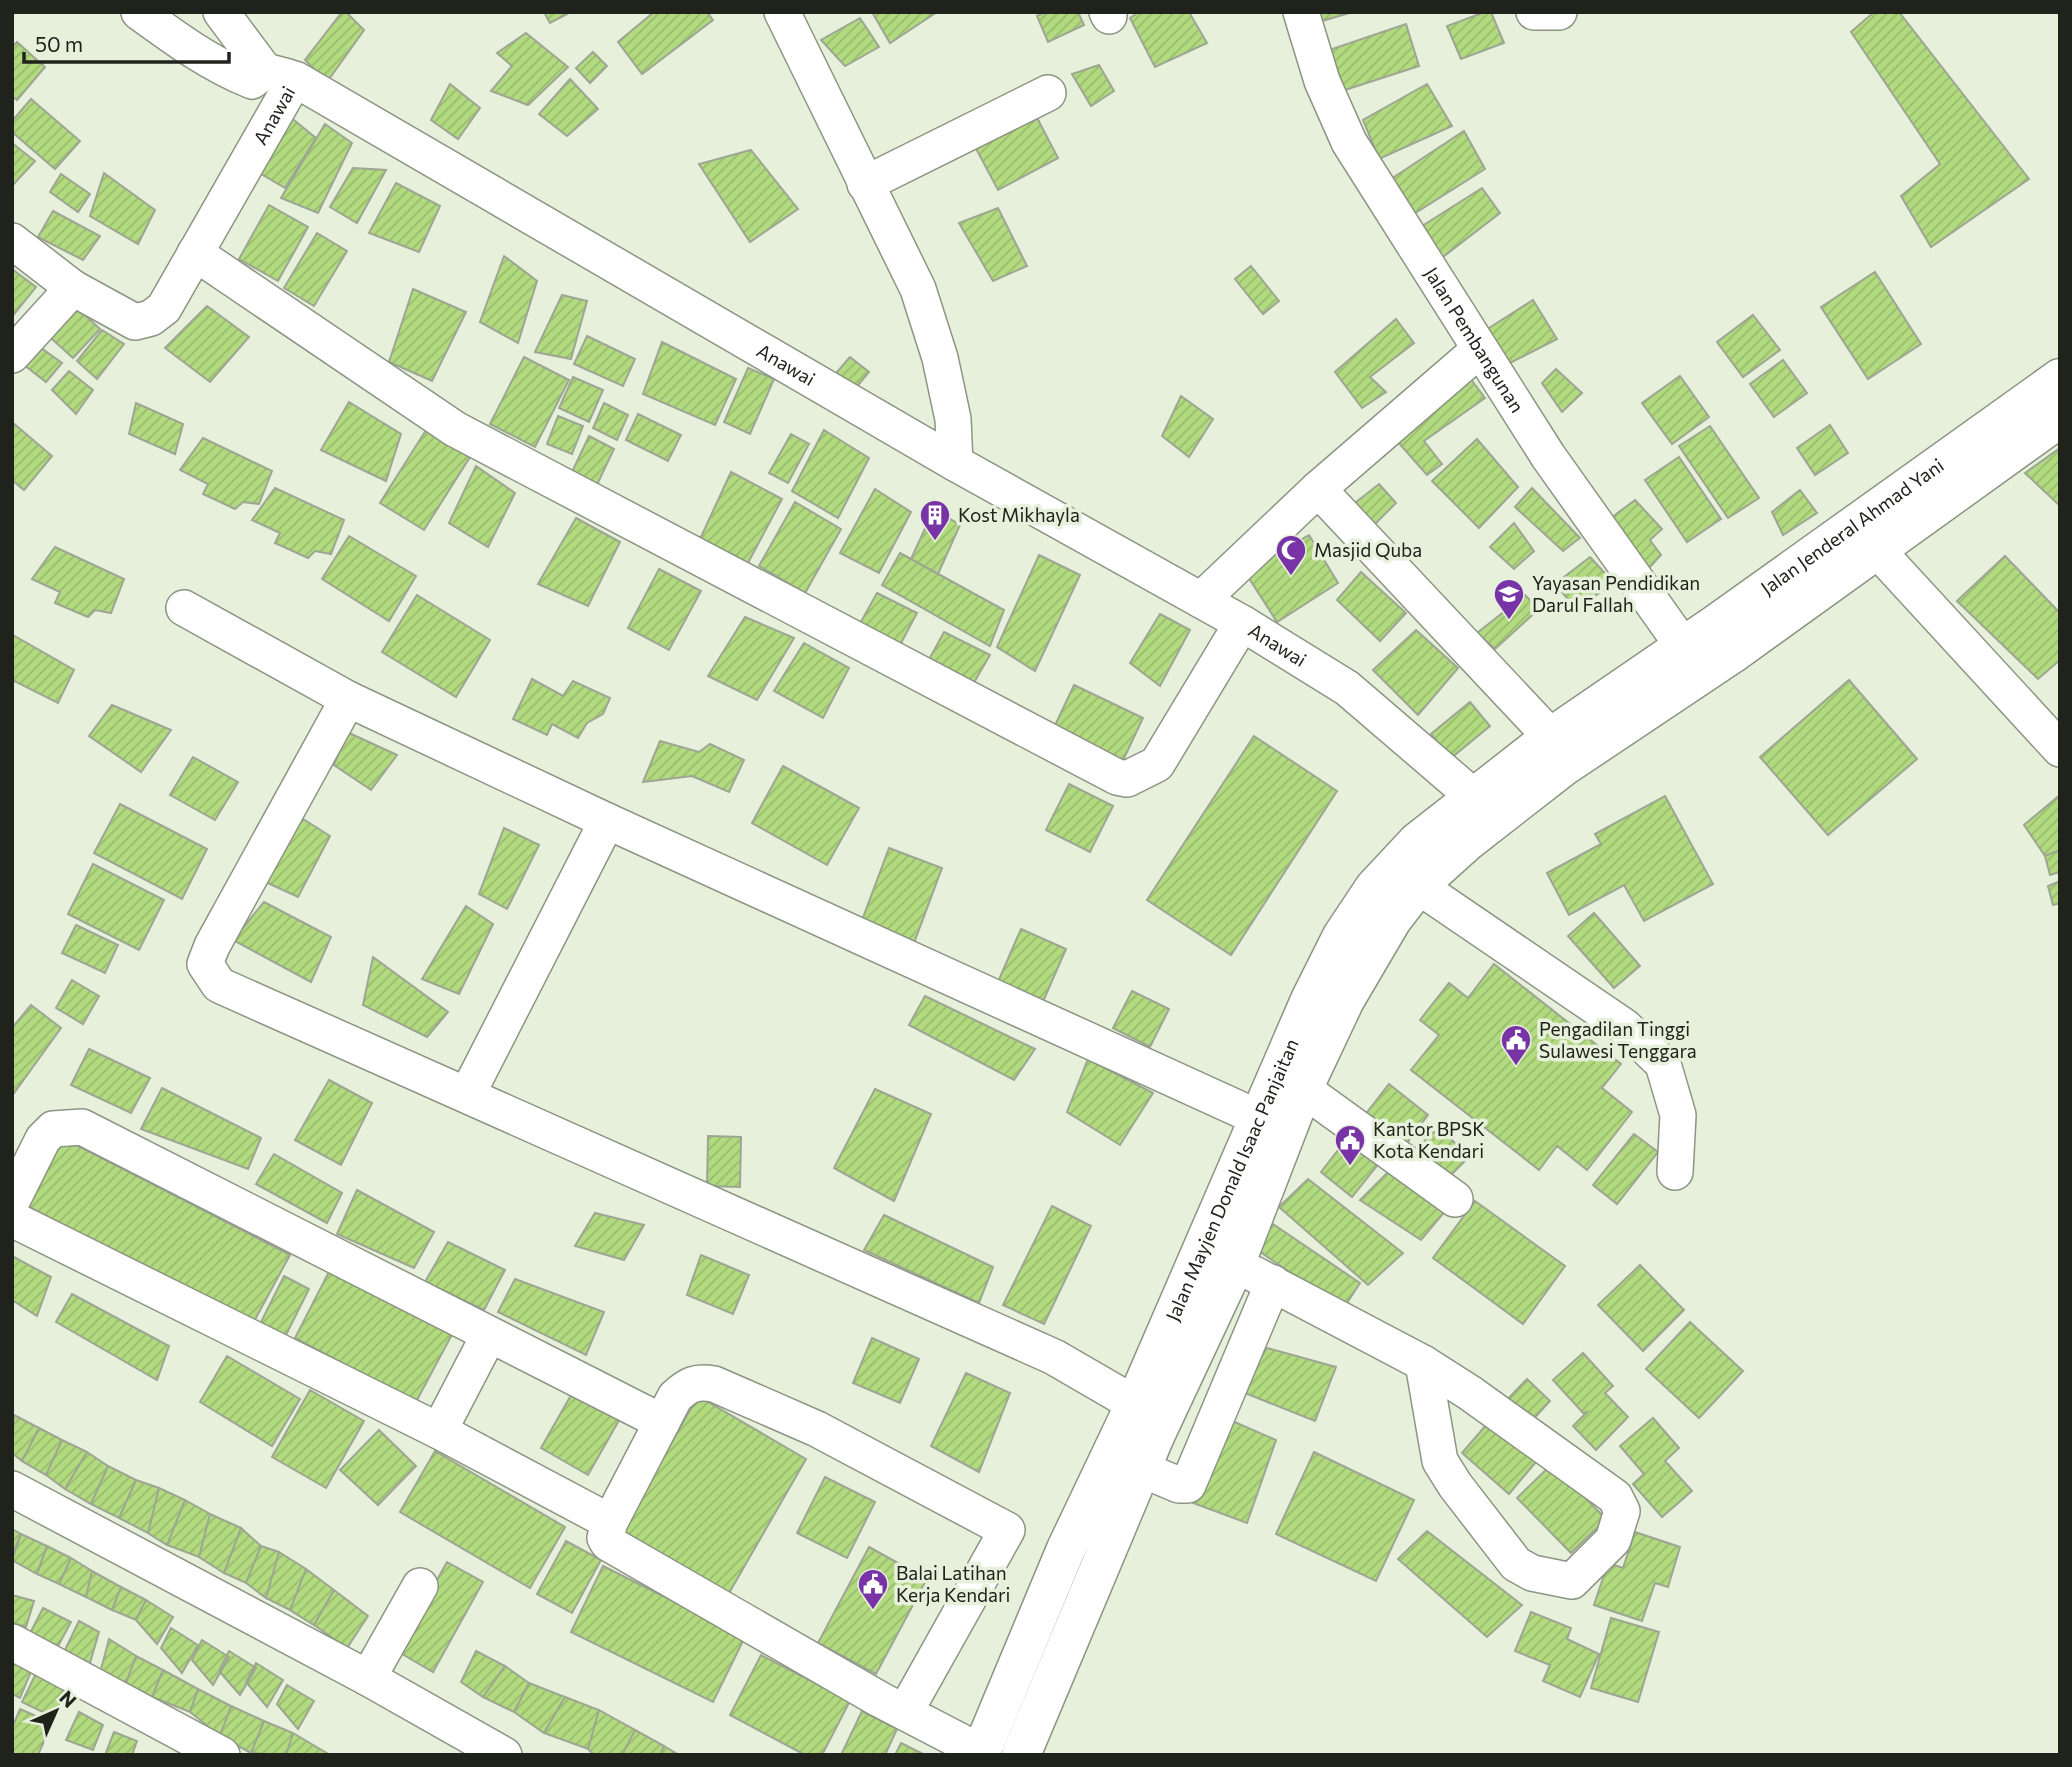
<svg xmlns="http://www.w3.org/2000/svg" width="2072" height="1767" font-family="Commissioner,sans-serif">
<defs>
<pattern id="building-hatch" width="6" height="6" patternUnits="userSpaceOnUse" patternTransform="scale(1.75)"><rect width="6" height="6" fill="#b2da7f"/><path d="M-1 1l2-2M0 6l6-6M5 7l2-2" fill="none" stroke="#99bb6d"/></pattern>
</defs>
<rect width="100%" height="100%" fill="#e6f0db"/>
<path fill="url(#building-hatch)" stroke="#9da693" stroke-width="2" d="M342 12H346L364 30 327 82 305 60Z
M544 12H566L567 14 550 23Z
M654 12H707L713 20 642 74 618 42Z
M872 12H937L890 43Z
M1045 12H1078L1084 25 1048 42 1037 16Z
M1139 12H1189L1207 43 1155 67 1130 18Z
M1319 12H1353L1322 21Z
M1485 12H1491L1504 43 1461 59 1447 26Z
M1874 12H1899L2029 179 1931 247 1901 196 1940 164 1851 32Z
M860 18 879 47 845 66 821 40Z
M1406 24 1419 66 1345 90 1329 50Z
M526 33 568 67 528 105 491 91 512 66 497 53Z
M17 42 45 67 17 100 12 96V47Z
M593 52 607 66 590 83 576 68Z
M1099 65 1114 91 1091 106 1072 74Z
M570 79 598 109 567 136 539 114Z
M450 84 480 108 458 139 431 120Z
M1427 84 1452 126 1379 159 1363 120Z
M31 99 80 141 55 169 12 132V121Z
M284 112 316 138 285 188 251 168Z
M1034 112 1058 158 998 190 973 143Z
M325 124 352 143 318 213 281 198Z
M1464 131 1485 169 1412 215 1391 179Z
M12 143 35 161 12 186Z
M751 150 798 209 750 242 699 164Z
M353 168 386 170 357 223 330 207Z
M104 173 155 210 138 244 90 216Z
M61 174 90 194 78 212 50 192Z
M396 183 440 206 419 252 369 233Z
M1482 188 1500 213 1439 260 1419 228Z
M269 205 308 227 278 281 239 259Z
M998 208 1027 266 993 281 959 223Z
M53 211 100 236 83 260 38 237Z
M317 233 347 251 314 306 284 288Z
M504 256 537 281 518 343 480 322Z
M1251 266 1279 301 1263 314 1235 279Z
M12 269 36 287 12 317Z
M1875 272 1921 344 1868 379 1821 307Z
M413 289 466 312 432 381 389 362Z
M562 295 587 301 571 359 535 352Z
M1533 300 1557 339 1498 369 1481 333Z
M70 301 100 329 73 358 42 330Z
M207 306 249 337 210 382 165 348Z
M1753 315 1780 350 1743 377 1717 342Z
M1396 319 1414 343 1370 377 1386 392 1362 408 1335 372Z
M102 330 124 344 97 379 77 361Z
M587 336 635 359 623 386 574 364Z
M33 342 62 363 46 382 19 361Z
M662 342 736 379 715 425 643 394Z
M524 357 569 380 535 447 490 424Z
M850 357 869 372 850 395 831 379Z
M1783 360 1807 393 1774 417 1750 384Z
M748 368 774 379 750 434 724 422Z
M1556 369 1582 393 1562 412 1542 383Z
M69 371 93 390 76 414 52 390Z
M1680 376 1709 417 1672 444 1642 403Z
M573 377 603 390 589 422 559 408Z
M1470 378 1485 398 1424 441 1442 464 1427 475 1397 441Z
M1181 396 1213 419 1189 457 1162 436Z
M349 402 401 434 386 481 321 450Z
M136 403 183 424 175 454 129 434Z
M604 403 628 415 617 440 593 428Z
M638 414 681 435 668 461 626 440Z
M558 416 583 426 572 454 547 444Z
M12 422 52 456 24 490 12 480Z
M1830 425 1848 453 1815 475 1797 448Z
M1710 426 1759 498 1728 518 1679 446Z
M426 430 470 457 424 530 380 503Z
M824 430 869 458 838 518 792 491Z
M791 434 809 444 788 483 769 473Z
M589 436 614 449 595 489 570 476Z
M203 438 272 471 259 504 243 502 235 509 203 494 208 484 180 470Z
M1477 439 1518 487 1479 528 1432 481Z
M2060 448V506L2025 473Z
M1679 457 1721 519 1687 542 1645 480Z
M476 466 515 493 488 547 449 523Z
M731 472 782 499 748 563 700 539Z
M1379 484 1396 503 1371 528 1351 506Z
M275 488 344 520 331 554 315 551 308 558 275 543 280 533 252 520Z
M1532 488 1580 538 1563 551 1515 507Z
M875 489 911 512 879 573 840 553Z
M1800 490 1817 513 1783 535 1772 512Z
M1635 500 1662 529 1650 540 1661 555 1641 577 1603 524Z
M795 502 841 529 805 593 759 566Z
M934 509 960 525 938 574 911 559Z
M576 518 620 542 588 606 538 584Z
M1514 523 1534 551 1514 569 1490 547Z
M1309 535 1338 583 1277 622 1245 572Z
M349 536 416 576 389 621 322 579Z
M55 547 124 579 111 613 95 610 88 617 55 603 60 592 32 579Z
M900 553 1004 610 990 646 882 585Z
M1039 555 1080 575 1035 671 997 647Z
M2005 556 2060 613V660L2038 679 1957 601Z
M1590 557 1614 583 1576 609 1555 584Z
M659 569 701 591 669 650 628 628Z
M1361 572 1406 613 1380 641 1337 600Z
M877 593 917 613 899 647 858 627Z
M417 595 490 640 456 697 382 652Z
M1525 595 1539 609 1495 649 1477 633Z
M1160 614 1190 630 1160 686 1130 663Z
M745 617 794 638 757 700 708 676Z
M1416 630 1458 668 1418 715 1373 670Z
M944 632 990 655 972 686 927 663Z
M13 635 74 670 58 703 12 680Z
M804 643 849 668 823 718 774 691Z
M532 679 563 696 573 681 610 698 603 714 587 723 578 738 552 724 547 735 513 719Z
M1849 680 1917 759 1828 835 1760 757Z
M1074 685 1143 718 1119 769 1050 736Z
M1470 702 1490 726 1451 758 1431 734Z
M112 705 171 730 141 772 89 736Z
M347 732 397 755 371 790 334 765Z
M1254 736 1337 791 1231 955 1147 900Z
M660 741 699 752 710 744 744 760 729 792 692 776 643 782Z
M193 757 238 782 215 820 170 795Z
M783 766 859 808 827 865 752 823Z
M1069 784 1113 806 1090 852 1046 830Z
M2060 795V850L2045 856 2024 825Z
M1665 796 1713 884 1644 921 1624 885 1569 915 1547 873 1601 844 1595 834Z
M120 804 207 849 182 899 94 853Z
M300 817 330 836 298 897 261 880Z
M504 828 539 845 507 909 479 894Z
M889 848 942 868 914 943 861 923Z
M2060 850V872L2050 875 2045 856Z
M93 864 164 900 139 950 68 914Z
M2060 881V903L2053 905 2048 886Z
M264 902 331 937 311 982 233 940Z
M466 906 493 924 459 994 422 979Z
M1594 913 1640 966 1614 988 1568 936Z
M76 925 118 945 105 973 62 953Z
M1021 929 1066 949 1042 1004 997 984Z
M373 957 448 1012 427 1037 363 1005Z
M1494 964 1621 1064 1602 1088 1632 1112 1587 1170 1557 1146 1539 1170 1411 1070 1439 1035 1420 1020 1449 983 1468 998Z
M72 980 99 996 83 1024 56 1008Z
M1132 991 1169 1009 1150 1047 1113 1028Z
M925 996 1035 1049 1014 1080 909 1025Z
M31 1005 61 1028 12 1096V1028Z
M89 1049 150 1078 131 1113 71 1085Z
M1088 1059 1153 1093 1120 1145 1067 1112Z
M329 1080 372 1103 341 1165 295 1140Z
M1389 1084 1428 1115 1401 1151 1361 1120Z
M162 1088 261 1138 248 1169 141 1129Z
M875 1089 931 1114 894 1201 834 1168Z
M1439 1127 1469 1157 1445 1181 1415 1150Z
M55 1134 290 1255 252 1325 18 1201Z
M1634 1134 1658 1152 1617 1204 1593 1185Z
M708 1136 741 1137 740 1187 707 1186Z
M1349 1136 1380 1162 1352 1197 1321 1172Z
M274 1154 342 1193 327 1223 256 1184Z
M1391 1169 1447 1209 1421 1240 1360 1200Z
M1308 1179 1403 1253 1368 1285 1279 1207Z
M357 1190 434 1232 414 1268 337 1234Z
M1475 1201 1565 1266 1523 1324 1433 1258Z
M1052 1206 1091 1226 1044 1324 1003 1305Z
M595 1213 644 1225 624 1260 575 1246Z
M884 1215 993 1267 979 1303 864 1250Z
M1273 1224 1360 1283 1343 1309 1256 1249Z
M448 1242 505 1270 484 1310 425 1282Z
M701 1255 749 1275 733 1314 687 1295Z
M12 1256 51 1277 37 1316 12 1300Z
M333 1264 455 1329 416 1402 295 1338Z
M1640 1265 1684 1310 1643 1351 1598 1305Z
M284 1276 309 1289 282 1343 257 1330Z
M515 1279 604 1312 586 1355 498 1312Z
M72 1294 169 1346 157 1380 56 1322Z
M1690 1322 1743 1371 1699 1418 1646 1369Z
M872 1338 919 1359 900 1403 853 1383Z
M1267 1348 1336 1367 1315 1421 1240 1391Z
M1583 1353 1613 1386 1605 1393 1628 1417 1596 1450 1573 1426 1587 1412 1583 1413 1553 1380Z
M227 1356 300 1399 272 1446 200 1402Z
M966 1373 1010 1393 979 1472 931 1446Z
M1527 1379 1550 1401 1527 1426 1503 1404Z
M575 1388 622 1415 588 1475 541 1448Z
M310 1390 364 1421 326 1488 272 1457Z
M698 1396 806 1459 728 1595 620 1533Z
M14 1415 39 1428 22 1461 12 1453Z
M1493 1417 1540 1457 1509 1494 1462 1453Z
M1653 1418 1679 1448 1665 1461 1692 1491 1662 1517 1633 1484 1644 1474 1620 1446Z
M1230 1420 1276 1440 1247 1523 1193 1503Z
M39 1428 62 1440 46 1475 22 1461Z
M379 1430 416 1466 378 1505 340 1470Z
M62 1440 87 1452 65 1489 46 1475Z
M435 1451 565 1527 530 1588 400 1512Z
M87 1452 108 1466 91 1504 65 1489Z
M1314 1452 1414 1500 1376 1581 1276 1534Z
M1552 1464 1606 1519 1571 1553 1517 1498Z
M108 1466 136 1480 119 1518 91 1504Z
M825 1477 875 1502 847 1558 797 1533Z
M136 1480 159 1488 148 1533 119 1518Z
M159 1488 185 1500 167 1545 148 1533Z
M185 1500 210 1514 199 1557 167 1545Z
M210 1514 241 1528 224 1573 199 1557Z
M241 1528 261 1546 246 1583 224 1573Z
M12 1529 21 1534 12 1556Z
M1427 1531 1522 1605 1487 1637 1398 1559Z
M1635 1532 1680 1547 1668 1587 1655 1583 1642 1621 1594 1605 1608 1563 1623 1568Z
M21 1534 47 1546 37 1574 12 1560Z
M566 1541 601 1560 572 1613 537 1594Z
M47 1546 71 1558 59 1584 37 1574Z
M261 1546 279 1552 266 1598 246 1583Z
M869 1547 927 1579 876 1674 818 1643Z
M279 1552 306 1569 290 1610 266 1598Z
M71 1558 92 1571 86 1597 59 1584Z
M447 1562 483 1582 433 1672 397 1651Z
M603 1566 745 1637 713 1702 571 1632Z
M306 1569 334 1590 314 1625 290 1610Z
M92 1571 121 1587 112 1610 86 1597Z
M121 1587 146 1600 136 1620 112 1610Z
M334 1590 368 1616 347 1648 314 1625Z
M12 1595 34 1601 26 1627 12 1623Z
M146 1600 173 1617 157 1644 136 1620Z
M43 1608 71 1622 57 1648 28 1637Z
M1531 1612 1571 1628 1567 1639 1599 1654 1580 1697 1543 1681 1550 1665 1515 1651Z
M1611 1618 1659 1632 1638 1702 1591 1688Z
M79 1621 99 1632 90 1663 64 1652Z
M171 1628 198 1645 182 1673 161 1648Z
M109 1639 136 1656 126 1683 99 1677Z
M202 1640 229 1657 213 1685 192 1660Z
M229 1651 256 1668 240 1695 219 1671Z
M476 1651 505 1666 483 1697 461 1682Z
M12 1652 35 1662 20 1698 12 1694Z
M761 1655 850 1701 822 1755H805L730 1715Z
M136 1656 163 1670 152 1697 126 1683Z
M42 1661 74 1677 55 1718 22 1702Z
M256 1663 283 1680 267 1707 246 1682Z
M505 1666 529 1683 514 1712 483 1697Z
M163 1670 198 1689 190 1712 152 1697Z
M529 1683 565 1697 544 1733 514 1712Z
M287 1685 314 1701 298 1729 277 1704Z
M198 1689 231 1706 220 1736 190 1712Z
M565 1697 599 1710 588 1749 544 1733Z
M231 1706 264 1721 251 1753 220 1736Z
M20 1709 52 1723 38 1755 12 1754V1728Z
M599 1710 635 1730 622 1755H594L588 1749Z
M862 1711 897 1729 885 1755H841Z
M79 1712 103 1725 93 1750 66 1740Z
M264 1721 293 1733 286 1755 251 1753Z
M635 1730 664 1746 660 1755H622Z
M114 1732 137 1741 132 1755H105Z
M293 1733 330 1755H286Z
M901 1743 925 1755H895Z
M664 1746 679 1755H660Z"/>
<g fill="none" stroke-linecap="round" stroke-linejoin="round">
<g stroke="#8c9583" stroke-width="38">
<g id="minor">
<path d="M139 12C176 39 210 64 252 81L265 71"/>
<path d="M221 12 265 71 288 77"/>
<path d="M782 12 918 289 940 358 953 419 955 463"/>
<path d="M1107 12 1109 16"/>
<path id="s1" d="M1301 12 1322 81 1349 142 1548 456 1683 646"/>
<path d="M1534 12H1559"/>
<path d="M865 184 1048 93"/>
<path d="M12 241 73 288"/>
<path d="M195 253 455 429 1117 777 1127 779 1157 764 1242 623"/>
<path d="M1479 350 1318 489 1551 737"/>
<path id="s2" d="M12 355 73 288 135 322 151 318 164 308 295 79 955 463 1242 623 1347 688 1495 815"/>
<path d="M1877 550 2060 749"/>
<path d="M1201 600 1318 489"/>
<path d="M184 608 348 699 607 821 1261 1119"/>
<path d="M348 699 212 946 205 964 219 985 1054 1357 1135 1404"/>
<path d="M1418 886 1625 1027 1663 1064 1678 1115 1675 1172"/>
<path d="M1303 1089 1455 1199"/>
<path d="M468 1093 607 821"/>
<path d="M12 1201 43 1139 53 1129 82 1127 662 1422"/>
<path d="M12 1219 439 1431 610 1522"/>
<path d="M1254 1274 1423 1363"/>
<path d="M1423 1363 1470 1393 1615 1497 1622 1511 1613 1540 1572 1581 1532 1573 1516 1564 1455 1485 1440 1461Z"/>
<path d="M439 1431 489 1335"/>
<path d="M1141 1469 1179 1485H1188L1273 1283"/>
<path d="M12 1489 368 1678 504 1755"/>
<path d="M12 1642 222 1755"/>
<path d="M368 1678 420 1586"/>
<path d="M905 1712 1007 1530 817 1429 714 1384C696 1381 689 1384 675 1397L610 1522 605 1538 608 1543 879 1699 981 1752"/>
</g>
</g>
<g stroke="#8c9583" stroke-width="41">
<g id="highway">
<path id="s3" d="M980 1755 1066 1549 1135 1404 1310 1000 1342 936 1374 888 1417 842 1551 737 1716 624 2060 378"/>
<path d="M1021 1755 1155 1436 1235 1265 1303 1089 1345 1000 1392 920 1418 886 1468 841 1563 767 1732 654 2060 418"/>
</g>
</g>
<use href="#minor" stroke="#fff" stroke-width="35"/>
<use href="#highway" stroke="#fff" stroke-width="38"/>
</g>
<defs>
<g id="building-pin" transform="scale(1.575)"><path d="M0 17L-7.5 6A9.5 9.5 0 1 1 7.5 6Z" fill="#7833a6" stroke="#e6f0db"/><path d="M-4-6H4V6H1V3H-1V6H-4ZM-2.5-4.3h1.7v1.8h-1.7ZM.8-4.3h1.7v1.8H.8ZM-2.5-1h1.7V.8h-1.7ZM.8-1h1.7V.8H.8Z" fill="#fff"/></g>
<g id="mosque-pin" transform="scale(1.575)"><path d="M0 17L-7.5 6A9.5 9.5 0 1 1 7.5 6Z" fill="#7833a6" stroke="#e6f0db"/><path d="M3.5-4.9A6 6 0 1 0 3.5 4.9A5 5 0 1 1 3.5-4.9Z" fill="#fff"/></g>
<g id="school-pin" transform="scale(1.575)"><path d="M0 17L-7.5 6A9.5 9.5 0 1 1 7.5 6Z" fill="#7833a6" stroke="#e6f0db"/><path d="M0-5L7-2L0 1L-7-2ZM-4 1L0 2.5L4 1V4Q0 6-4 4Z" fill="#fff"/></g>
<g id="civic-pin" transform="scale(1.575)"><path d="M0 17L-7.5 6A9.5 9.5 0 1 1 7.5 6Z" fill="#7833a6" stroke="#e6f0db"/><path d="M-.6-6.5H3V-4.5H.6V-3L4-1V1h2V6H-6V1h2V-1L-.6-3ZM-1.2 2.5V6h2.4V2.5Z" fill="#fff"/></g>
</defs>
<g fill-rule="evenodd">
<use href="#building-pin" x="935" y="515"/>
<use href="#mosque-pin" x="1291" y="550"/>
<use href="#school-pin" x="1509" y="594"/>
<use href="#civic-pin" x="1516" y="1040"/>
<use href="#civic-pin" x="1350" y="1140"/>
<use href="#civic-pin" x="873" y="1584"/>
</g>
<g text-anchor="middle" stroke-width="7" stroke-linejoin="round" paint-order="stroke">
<g font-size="19" fill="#20231c" stroke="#e6f0db">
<text dy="7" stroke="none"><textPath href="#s2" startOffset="416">Anawai</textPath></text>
<text dy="7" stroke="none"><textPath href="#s1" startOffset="373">Jalan Pembangunan</textPath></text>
<text dy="7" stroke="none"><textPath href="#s2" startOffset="1026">Anawai</textPath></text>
<text dy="7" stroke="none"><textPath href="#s3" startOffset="1554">Jalan Jenderal Ahmad Yani</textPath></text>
<text dy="7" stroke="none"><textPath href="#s2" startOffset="1592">Anawai</textPath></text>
<text dy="7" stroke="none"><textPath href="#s3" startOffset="628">Jalan Mayjen Donald Isaac Panjaitan</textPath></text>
</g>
<g font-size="19" fill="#20231c" stroke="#e6f0db" text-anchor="start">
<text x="958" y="522">Kost Mikhayla</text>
<text x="1314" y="557">Masjid Quba</text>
<text x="1532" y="590">Yayasan Pendidikan<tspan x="1532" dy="22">Darul Fallah</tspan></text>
<text x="1539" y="1036">Pengadilan Tinggi<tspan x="1539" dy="22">Sulawesi Tenggara</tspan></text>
<text x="1373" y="1136">Kantor BPSK<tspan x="1373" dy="22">Kota Kendari</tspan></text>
<text x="896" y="1580">Balai Latihan<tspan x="896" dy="22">Kerja Kendari</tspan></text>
</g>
</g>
<rect width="2072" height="1767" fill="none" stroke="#20231c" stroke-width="28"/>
<g transform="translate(56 1711) rotate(45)" stroke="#e6f0db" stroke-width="5" paint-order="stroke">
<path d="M0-5L12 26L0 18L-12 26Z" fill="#20231c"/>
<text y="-10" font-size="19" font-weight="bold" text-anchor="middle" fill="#20231c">N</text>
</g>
<path d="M24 52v10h205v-10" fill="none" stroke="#20231c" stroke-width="3.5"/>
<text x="35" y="52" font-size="21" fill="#20231c" stroke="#e6f0db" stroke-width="5" paint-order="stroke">50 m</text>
</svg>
